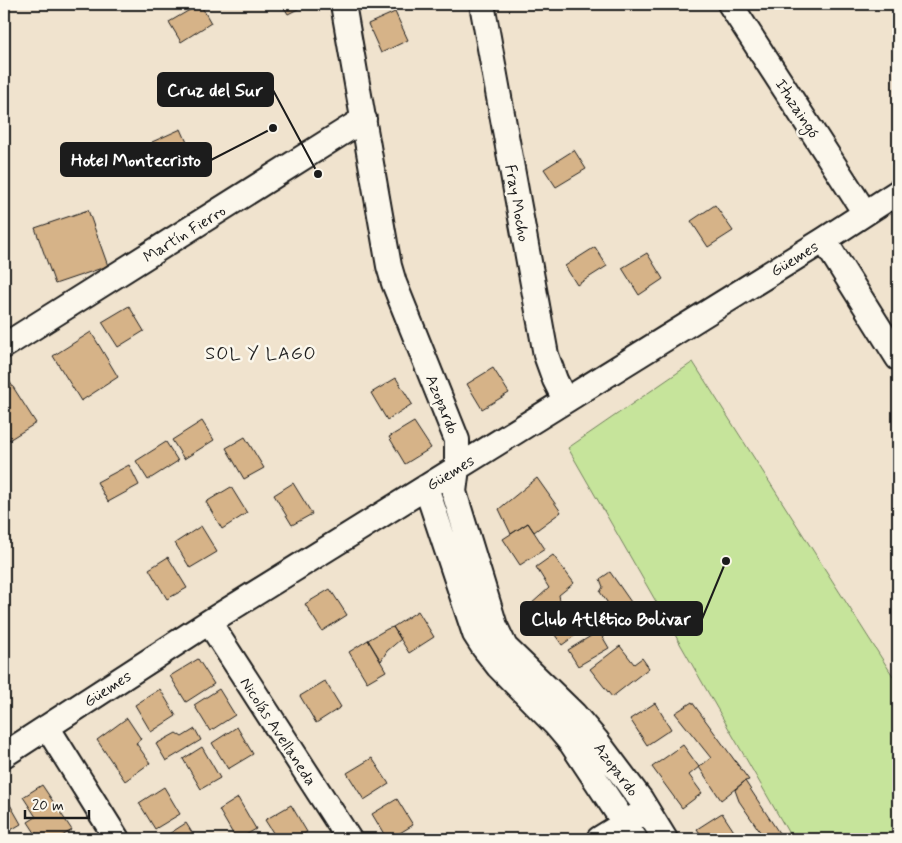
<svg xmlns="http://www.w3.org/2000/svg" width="902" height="843" font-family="Mynerve,sans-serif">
<rect width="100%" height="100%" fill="#f0e3ce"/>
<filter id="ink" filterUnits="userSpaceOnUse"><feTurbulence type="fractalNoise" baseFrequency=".02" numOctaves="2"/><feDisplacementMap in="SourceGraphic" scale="10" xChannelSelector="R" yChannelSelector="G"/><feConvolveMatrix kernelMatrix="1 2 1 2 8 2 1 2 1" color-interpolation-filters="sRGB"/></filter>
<g filter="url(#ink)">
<path fill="#c6e49b" stroke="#71805c" d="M693 362 893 676 898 673V839H792L568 448Z"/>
<path fill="#d6b388" stroke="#1c1c1c" d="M200 4 211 23 181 42 169 22Z
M282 4H308L288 14Z
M395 12 408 40 381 53 368 24Z
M181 129 193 156 165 169 152 142Z
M574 150 586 169 556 187 544 169Z
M715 205 733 231 708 247 691 221Z
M88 210 108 266 55 284 35 228Z
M595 247 607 266 577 285 565 266Z
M647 253 663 279 639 295 622 268Z
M129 306 144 331 118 347 102 322Z
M91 332 118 377 81 401 53 356Z
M493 368 509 393 482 409 467 384Z
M6 376 36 423 4 443V378Z
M396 378 412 404 387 420 371 393Z
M202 421 214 440 184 459 172 440Z
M414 422 431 448 405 464 389 437Z
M245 437 264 468 244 479 226 448Z
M166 442 178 461 148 480 136 461Z
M129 465 139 485 108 502 97 482Z
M537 478 561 512 534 532 528 523 511 534 499 509Z
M293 483 312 514 292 525 274 495Z
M231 487 247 513 222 529 206 502Z
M528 523 545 549 520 565 503 539Z
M201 526 217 552 190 568 175 543Z
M553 555 574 583 559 595 561 606 531 631 523 621 532 613 530 605 549 588 536 567Z
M168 557 187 588 167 599 149 569Z
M610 572 640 615 624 626 600 592 603 587 600 579Z
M330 589 347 615 322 631 305 604Z
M577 604 591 624 562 645 548 625Z
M418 611 434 637 409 653 393 627Z
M393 627 401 639 387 651 381 661 368 640 387 629Z
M599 631 609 648 578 666 568 650Z
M368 640 386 671 367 682 349 652Z
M620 646 634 664 642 658 649 668 612 697 590 669Z
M198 659 214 684 186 702 170 676Z
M325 681 341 707 316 723 300 696Z
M160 689 176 716 151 732 135 705Z
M219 689 235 715 210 731 194 705Z
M692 702 749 780 745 781 721 800 699 767 711 758 675 713Z
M655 703 671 729 647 745 630 719Z
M127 718 141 739 136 743 150 763 125 781 97 740Z
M237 727 253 754 228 769 212 743Z
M195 729 201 740 166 761 156 744 176 733 182 737Z
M683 745 699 767 689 775 702 793 682 808 652 767Z
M202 747 220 778 201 789 183 759Z
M372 758 389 784 364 800 347 773Z
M745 781 779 833 769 839H765L739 801 735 790Z
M42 785 72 830 57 839H39L28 822 36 817 23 797Z
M164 787 180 814 155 829 139 803Z
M4 794 21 824 4 834Z
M238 798 256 829 239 839H236L219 810Z
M397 799 413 825 390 839H387L372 814Z
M291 805 307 832 294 839H277L265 820Z
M722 813 739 839H704L697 829Z
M186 823 196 839H161Z"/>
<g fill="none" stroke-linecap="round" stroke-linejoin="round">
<g stroke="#1c1c1c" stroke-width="28">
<path id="minor" d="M343 4 389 266 394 283 457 440V468L454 492 495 626 505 647 574 714 596 740 641 800 665 839
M482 4 546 355 555 380 565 400
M730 4 865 213
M824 240 898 358
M4 346 364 119
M426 487 475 634 484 648 498 666 555 724 572 744 635 839
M209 622 349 839
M47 727 117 839
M4 755 209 622 824 240 898 192
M599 839 638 815"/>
</g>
<use href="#minor" stroke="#fbf7ec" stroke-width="24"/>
</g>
</g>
<g text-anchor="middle" stroke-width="5" stroke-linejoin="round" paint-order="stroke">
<g font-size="16" fill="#1c1c1c" stroke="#fbf7ec">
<text transform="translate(798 108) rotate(57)" y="6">Ituzaingó</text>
<text transform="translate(518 203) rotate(80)" y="6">Fray Mocho</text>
<text transform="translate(184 233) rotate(-32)" y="6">Martín Fierro</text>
<text transform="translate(794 258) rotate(-32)" y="6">Güemes</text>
<text transform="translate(443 404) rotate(68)" y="6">Azopardo</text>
<text transform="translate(450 472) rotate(-32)" y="6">Güemes</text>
<text transform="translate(107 688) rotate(-33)" y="6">Güemes</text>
<text transform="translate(279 731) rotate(57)" y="6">Nicolás Avellaneda</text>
<text transform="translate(617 769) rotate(53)" y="6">Azopardo</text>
</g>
<g font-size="18" letter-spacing="1" fill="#1c1c1c" stroke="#fbf7ec">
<text x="261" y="359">SOL Y LAGO</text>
</g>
</g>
<path fill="none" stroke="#1c1c1c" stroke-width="2" d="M318 174L273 90M273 128L211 160M726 561L702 619"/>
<g fill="#1c1c1c" stroke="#fbf7ec" stroke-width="2">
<circle cx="318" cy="174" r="5"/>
<circle cx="273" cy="128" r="5"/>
<circle cx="726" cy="561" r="5"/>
</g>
<g fill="#1c1c1c" stroke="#1c1c1c" stroke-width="2">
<rect x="158" y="73" width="115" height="33" rx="5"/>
<rect x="61" y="143" width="150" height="33" rx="5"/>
<rect x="521" y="602" width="181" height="33" rx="5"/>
</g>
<g font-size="18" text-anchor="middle" font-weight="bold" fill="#fff">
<text x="215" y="96">Cruz del Sur</text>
<text x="136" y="166">Hotel Montecristo</text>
<text x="611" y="625">Club Atlético Bolivar</text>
</g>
<rect width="902" height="843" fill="none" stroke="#fbf7ec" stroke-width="20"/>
<rect x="10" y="10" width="882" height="823" fill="none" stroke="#1c1c1c" stroke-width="2" filter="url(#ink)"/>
<path d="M25 810v8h64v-8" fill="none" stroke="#1c1c1c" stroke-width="2.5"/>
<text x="32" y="810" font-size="15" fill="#1c1c1c" stroke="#fbf7ec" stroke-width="4" paint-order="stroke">20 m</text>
</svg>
